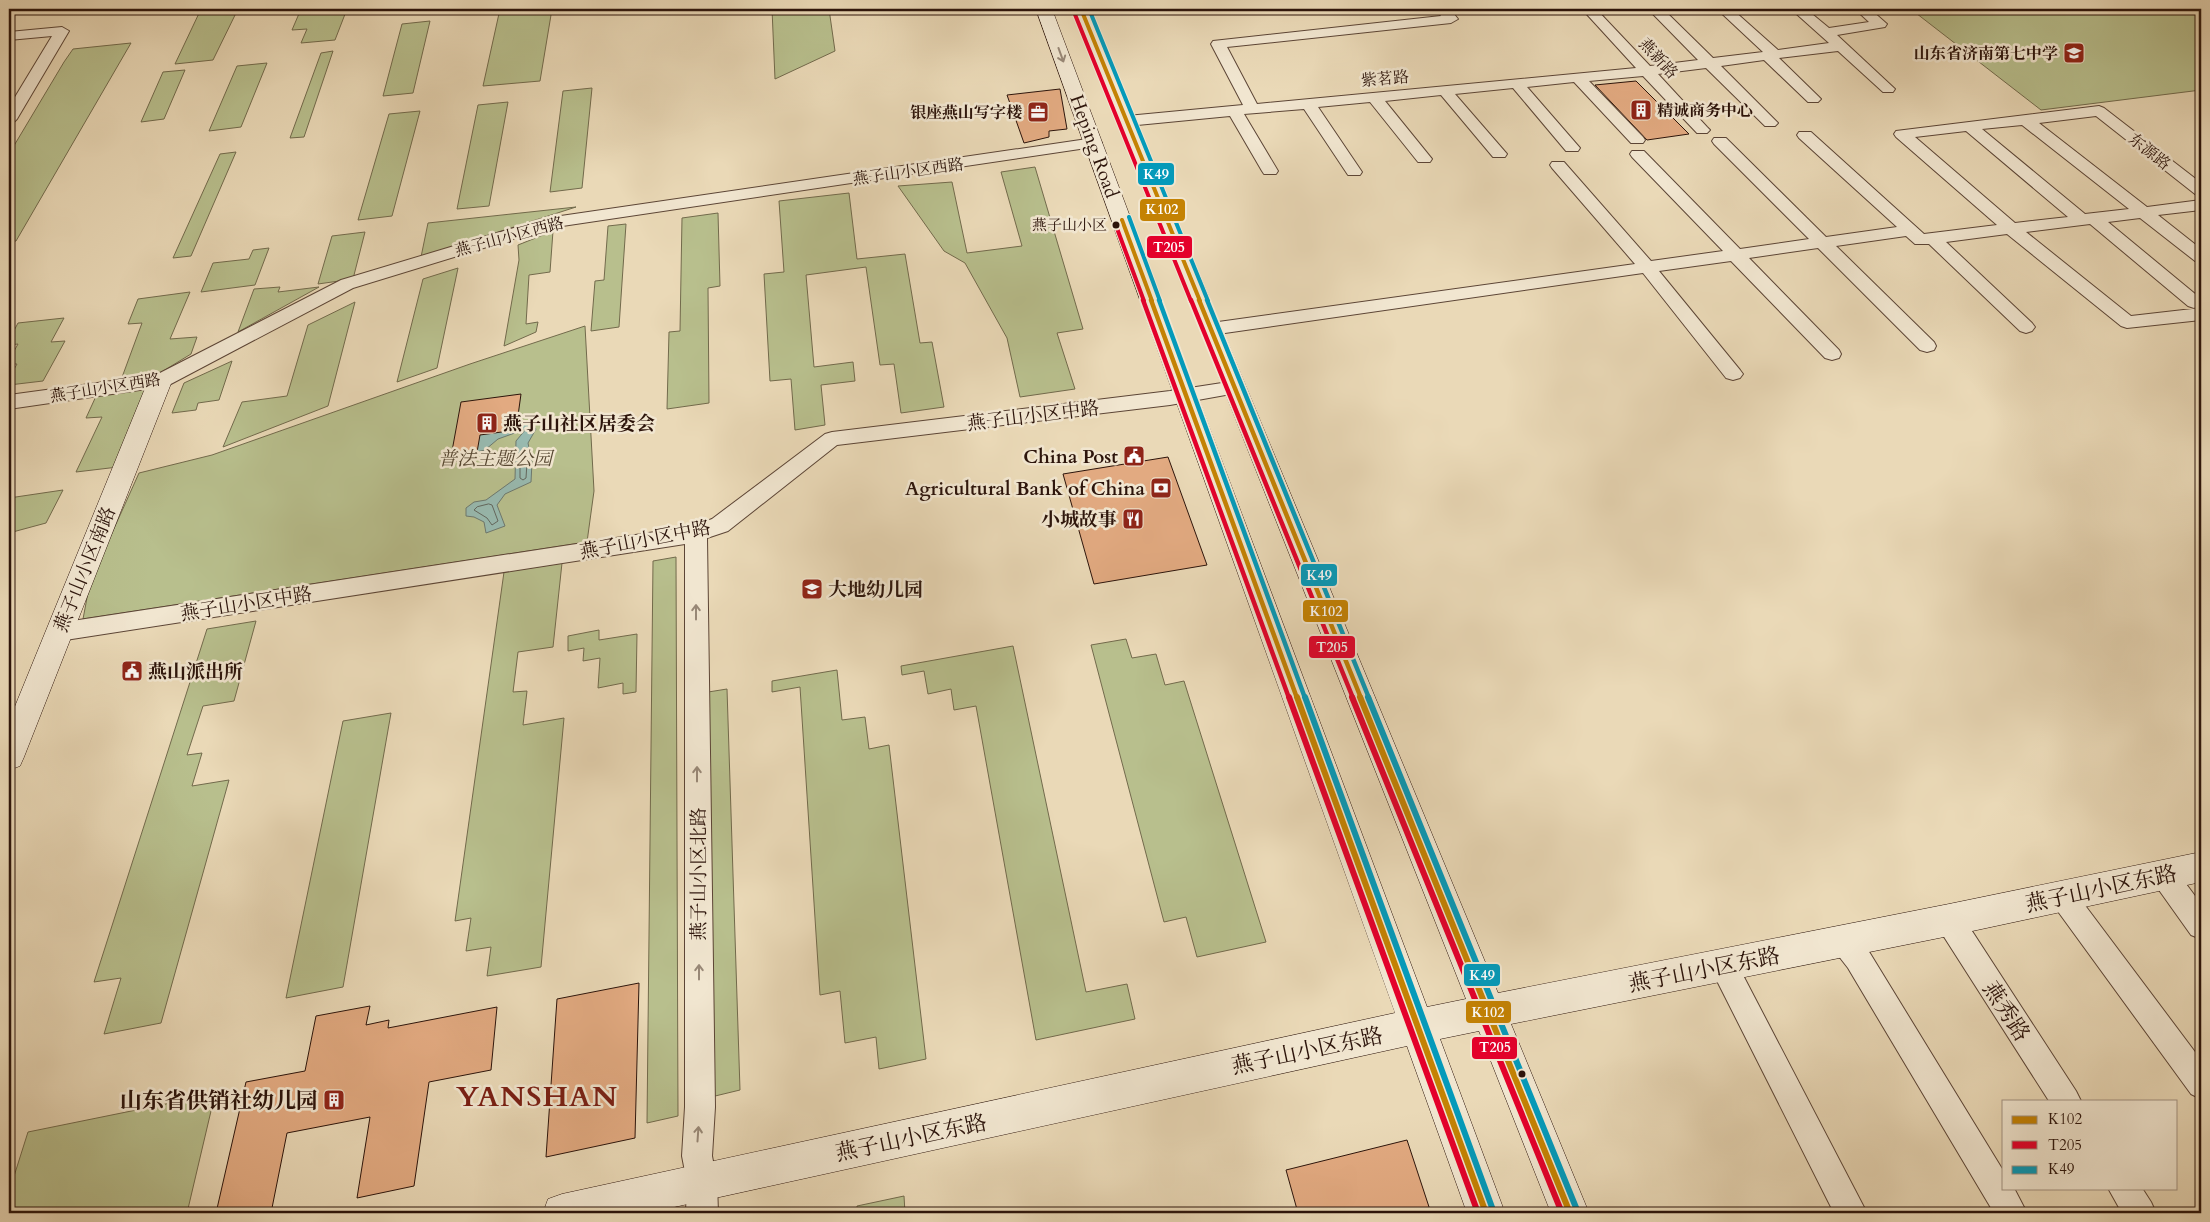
<svg xmlns="http://www.w3.org/2000/svg" width="2210" height="1222" font-family="Cardo,'Noto Serif SC',serif">
<rect width="100%" height="100%" fill="#ead9b7"/>
<filter id="stains"><feTurbulence type="fractalNoise" baseFrequency=".004" numOctaves="4"/><feColorMatrix values="0 0 0 0 .2 0 0 0 0 .09 0 0 0 0 .02 0 0 0 .5 -.17"/></filter>
<radialGradient id="worn" r=".72"><stop offset=".6" stop-color="#630" stop-opacity="0"/><stop offset="1" stop-color="#630" stop-opacity=".3"/></radialGradient>
<path fill="#b8bf8d" stroke="#726a4c" d="M201 9H238L213 60 175 64Z
M301 9H347L335 40 301 43 307 29 292 30Z
M500 9H552L540 81 483 86Z
M772 9H829L835 51 775 79Z
M2201 9V90L2041 110 1912 10Z
M430 21 413 93 383 96 402 24Z
M131 43 16 241 9 242V154L64 62 73 49Z
M333 51 304 137 290 138 321 53Z
M267 63 241 127 209 131 237 66Z
M185 70 164 119 141 122 163 72Z
M592 88 582 188 550 192 563 91Z
M508 102 489 206 457 209 478 105Z
M420 111 392 216 358 220 389 114Z
M236 152 191 256 173 258 220 154Z
M1035 167 1083 329 1057 333 1075 389 1020 397 1007 338 965 263 944 251 898 186 952 182 967 253 1022 246 1001 172Z
M849 193 857 259 905 254 920 343 932 342 944 407 901 413 894 364 880 365 866 267 806 275 814 367 853 362 855 381 821 385 825 425 795 430 791 379 770 381 764 274 784 272 779 201Z
M576 207 421 257 428 223Z
M718 213 720 286 708 288 709 403 667 409 669 332 680 331 682 218Z
M626 224 619 327 591 331 595 281 604 280 608 226Z
M553 231 550 272 529 275 526 324 538 322 536 332 504 346 519 260 518 245Z
M365 232 353 279 318 284 332 236Z
M269 248 255 285 201 292 213 263 249 259 253 250Z
M458 268 437 368 397 382 423 279Z
M280 287 278 292 319 287 238 332 254 289Z
M190 292 170 339 197 337 191 354 155 376 121 380 142 323 128 324 138 299Z
M355 302 328 406 223 447 242 402 287 396 308 325Z
M64 318 51 342 65 341 43 381 9 385V378L17 364H9V360L18 344 9 345V340L18 323Z
M585 326 594 491 587 542 83 619 90 582 139 473 212 455 470 364Z
M232 361 219 400 198 403 196 410 172 413 184 383Z
M152 388 118 467 76 472 102 417 86 418 97 394Z
M63 490 46 523 9 533V498Z
M676 557 678 1116 647 1123 653 561Z
M562 563 553 647 518 652 513 692 527 691 523 725 564 718 541 967 487 976 491 947 466 951 471 918 455 921 504 572Z
M256 621 234 701 203 706 187 755 202 753 192 786 229 780 161 1023 104 1034 121 978 94 982 207 629Z
M599 630V640L637 634 636 692 623 694V683L598 688 600 658 583 661 584 648 568 651V636Z
M1126 639 1132 658 1156 654 1165 685 1184 681 1266 942 1197 957 1186 917 1164 922 1091 645Z
M1013 646 1086 992 1127 984 1135 1019 1036 1040 976 706 954 710 951 689 928 694 924 671 902 675 901 666Z
M837 670 842 720 865 717 869 749 889 745 926 1059 879 1069 876 1037 845 1043 840 991 820 995 800 687 772 692V681Z
M727 689 740 1090 711 1097 702 693Z
M391 713 343 987 286 998 343 721Z
M215 1094 187 1213H9V1192L28 1132Z
M904 1196 905 1213H857V1206Z"/>
<path fill="#98bab0" stroke="#6d786e" d="M514 421 530 422 536 429 528 443 532 462 531 482 505 494 497 505 505 526 486 533 484 522 474 517 466 516V508L474 502 486 500 515 479 516 441 526 429 498 439 485 450 464 455 483 424Z"/>
<g fill="none" stroke-linecap="round" stroke-linejoin="round">
<path stroke="#62675e" stroke-width="1" d="M523 452 527 462 526 478 523 480 520 478V454Z
M489 504 492 505 498 521 492 525 487 518 474 510 477 507Z"/>
</g>
<path fill="#e2aa81" stroke="#2c140b" d="M1636 81 1689 134 1647 140 1595 85Z
M1060 89 1067 129 1049 131V137L1024 143 1007 95Z
M521 394 516 430 480 435 476 458 450 462 461 402Z
M1168 457 1207 565 1094 584 1063 474Z
M639 983 635 1138 546 1157 557 999Z
M370 1006 366 1025 389 1020 388 1028 497 1007 491 1070 429 1082 414 1186 357 1198 370 1117 287 1133 271 1213H216L246 1082 305 1071 316 1016Z
M1407 1140 1431 1213H1298L1286 1170Z"/>
<g fill="none" stroke-linecap="round" stroke-linejoin="round">
<g stroke="#5c4536" stroke-width="2">
<path id="street" d="M1436 9H1450L1458 19 1451 23 1227 47 1257 104 1636 68 1582 9H1596L1650 66 1698 60 1648 9H1663L1713 58 1763 52 1717 9H1732L1778 50 1829 43 1791 9H1806L1829 28 1869 22 1855 9H1870L1887 24 1885 27 1837 35 1895 89 1893 92H1883L1838 51 1779 58 1818 96 1821 99 1818 102H1808L1764 60 1721 66 1778 123 1775 126H1765L1706 68 1658 74 1707 127 1710 130 1707 133H1697L1643 76 1589 81 1643 137 1645 140 1643 143H1631L1574 82 1527 87 1580 148 1578 151H1566L1513 88 1455 94 1507 154 1505 157H1493L1441 95 1385 101 1432 159 1430 162H1418L1370 102 1318 107 1362 172 1360 175H1348L1304 109 1244 114 1278 171 1276 174H1264L1262 171 1230 116 1127 126 1122 124 1119 121 1122 118 1127 116 1243 105 1211 44 1213 41 1441 16Z
M62 27 69 31 17 119 14 122 9 124V107L52 36 9 40V32Z
M2099 106 2104 108 2201 183V196L2195 194 2096 116 2039 123 2147 207 2201 200V210L2158 215 2201 249V262L2195 261 2140 218 2108 222 2200 298 2201 305 2194 308 2188 306 2090 224 2026 232 2131 316 2201 308V320L2127 328 2121 326 2007 234 1946 242 2032 323 2035 327 2032 331 2026 333 2020 331 1929 244H1915L1906 236 1836 246 1934 342 1936 346 1934 350 1927 352 1920 350 1818 248 1749 258 1839 350 1841 354 1839 358 1832 360 1825 358 1731 261 1659 271 1740 370 1743 374 1740 378 1733 380 1726 378 1643 273 1211 335 1204 333 1202 329 1204 325 1211 323 1635 264 1552 168 1550 165 1552 162H1564L1651 261 1723 251 1632 157 1630 154 1632 151H1644L1740 249 1809 239 1714 144 1712 141 1714 138H1726L1826 237 1897 227 1799 138 1797 135 1799 132H1811L1924 234 1997 225 1896 137 1894 134 1896 131ZM2022 125 2129 209 2085 214 1982 129ZM1966 131 2068 217 2015 223 1915 137Z
M1094 138 1100 140 1102 143 1100 146 549 228 353 288 167 386 9 409V395L156 375 341 280 547 218Z
M1235 381 1242 382 1245 387 1242 392 1170 405 837 445 728 531 707 538 715 1107 712 1156 717 1182 718 1213H686L687 1182 682 1156 685 1107V544L59 641 51 638 48 632 51 626 59 623 694 526 712 519 825 434 832 432 1170 391Z
M2163 862 2172 865 2201 904V939L2191 935 2154 883 2150 874 2154 865Z
M2063 885 2072 888 2201 1060V1099L2191 1094 2054 906 2050 897 2054 888Z
M1949 907 1959 911 2076 1091 2081 1101H2049L1939 929 1936 920 1939 911Z
M1844 928 1854 932 1868 950 2004 1172V1188H2014L2027 1213H1994L1848 968 1834 950 1830 941 1834 932Z
M1723 952 1733 956 1867 1213H1834L1709 965 1713 956Z
M2108 1188H2142L2151 1202 2156 1213H2122Z"/>
</g>
<g stroke="#2c140b" stroke-width="1">
<path id="secondary" d="M1036 9H1052L1427 1007 1466 999 1073 9H1089L1498 993 1949 904 2201 852V882L1949 936 1511 1024 1589 1213H1551L1479 1031 1440 1039 1505 1213H1467L1407 1046 647 1213H543L548 1199 562 1194 1395 1013Z
M160 373 168 375 172 381 24 757 20 766 9 770V721L148 381 152 375Z"/>
</g>
<use href="#street" fill="#f1e6d0" fill-rule="evenodd"/>
<use href="#secondary" fill="#f1e6d0" fill-rule="evenodd"/>
<g stroke="#f1e6d0" stroke-width="6">
<path id="bus-1-far2" d="M1081 9 1200 301
M1122 220 1152 301"/>
</g>
<g stroke="#f1e6d0" stroke-width="8">
<path id="bus-1-far1" d="M1151 300 1297 698
M1199 300 1361 698"/>
</g>
<g stroke="#f1e6d0" stroke-width="10">
<path id="bus-1" d="M1297 697 1486 1213
M1360 697 1570 1213"/>
</g>
<g stroke="#f1e6d0" stroke-width="6">
<path id="bus-2-far2" d="M1074 12 1191 301
M1115 223 1144 301"/>
</g>
<g stroke="#f1e6d0" stroke-width="8">
<path id="bus-2-far1" d="M1143 300 1289 698
M1191 300 1353 698"/>
</g>
<g stroke="#f1e6d0" stroke-width="10">
<path id="bus-2" d="M1289 697 1478 1213
M1352 697 1562 1213"/>
</g>
<g stroke="#f1e6d0" stroke-width="6">
<path id="bus-3-far2" d="M1089 9 1208 301
M1129 217 1160 301"/>
</g>
<g stroke="#f1e6d0" stroke-width="8">
<path id="bus-3-far1" d="M1159 300 1305 698
M1207 300 1369 698"/>
</g>
<g stroke="#f1e6d0" stroke-width="10">
<path id="bus-3" d="M1305 697 1493 1210
M1368 697 1577 1210"/>
</g>
<use href="#bus-1-far2" stroke="#c48203" stroke-width="4"/>
<use href="#bus-1-far1" stroke="#c48203" stroke-width="4.5"/>
<use href="#bus-1" stroke="#c48203" stroke-width="6"/>
<use href="#bus-2-far2" stroke="#e4002b" stroke-width="4"/>
<use href="#bus-2-far1" stroke="#e4002b" stroke-width="4.5"/>
<use href="#bus-2" stroke="#e4002b" stroke-width="6"/>
<use href="#bus-3-far2" stroke="#049aba" stroke-width="4"/>
<use href="#bus-3-far1" stroke="#049aba" stroke-width="4.5"/>
<use href="#bus-3" stroke="#049aba" stroke-width="6"/>
</g>
<defs><path id="oneway-shaft" d="M-6 0H5M1.5-3L5.5 0L1.5 3" fill="none" stroke-width="1.6" stroke-linecap="round" stroke-linejoin="round" transform="scale(1.25)"/></defs>
<g stroke="#988877">
<use href="#oneway-shaft" transform="translate(1061 55) rotate(70)"/>
<use href="#oneway-shaft" transform="translate(696 612) rotate(-90)"/>
<use href="#oneway-shaft" transform="translate(697 774) rotate(-90)"/>
<use href="#oneway-shaft" transform="translate(699 972) rotate(-90)"/>
<use href="#oneway-shaft" transform="translate(698 1134) rotate(-86)"/>
</g>
<defs>
<g id="school-square" transform="scale(1.125)"><rect x="-9" y="-9" width="18" height="18" rx="4" fill="#8f2418" stroke="#f1e6d0"/><path d="M0-5L7-2L0 1L-7-2ZM-4 1L0 2.5L4 1V4Q0 6-4 4Z" fill="#fff"/></g>
<g id="building-square" transform="scale(1.125)"><rect x="-9" y="-9" width="18" height="18" rx="4" fill="#8f2418" stroke="#f1e6d0"/><path d="M-4-6H4V6H1V3H-1V6H-4ZM-2.5-4.3h1.7v1.8h-1.7ZM.8-4.3h1.7v1.8H.8ZM-2.5-1h1.7V.8h-1.7ZM.8-1h1.7V.8H.8Z" fill="#fff"/></g>
<g id="office-square" transform="scale(1.125)"><rect x="-9" y="-9" width="18" height="18" rx="4" fill="#8f2418" stroke="#f1e6d0"/><path d="M-6-3h4V-5.5h4V-3h4V5H-6ZM-1-4.5V-3h2v-1.5ZM-6 0V1H6V0Z" fill="#fff"/></g>
<g id="civic-square" transform="scale(1.125)"><rect x="-9" y="-9" width="18" height="18" rx="4" fill="#8f2418" stroke="#f1e6d0"/><path d="M-.6-6.5H3V-4.5H.6V-3L4-1V1h2V6H-6V1h2V-1L-.6-3ZM-1.2 2.5V6h2.4V2.5Z" fill="#fff"/></g>
<g id="bank-square" transform="scale(1.125)"><rect x="-9" y="-9" width="18" height="18" rx="4" fill="#8f2418" stroke="#f1e6d0"/><path d="M-6-4H6V4H-6ZM0-2.3a2.3 2.3 0 1 0 0 4.6a2.3 2.3 0 1 0 0-4.6Z" fill="#fff"/></g>
<g id="restaurant-square" transform="scale(1.125)"><rect x="-9" y="-9" width="18" height="18" rx="4" fill="#8f2418" stroke="#f1e6d0"/><path d="M-5-6h1v4h1v-4h1v4h1v-4h1v5L-1.5 .5V6h-2V.5L-5-1ZM5-6V6H3V1.5H1.5Q1.5-4 5-6Z" fill="#fff"/></g>
</defs>
<g fill-rule="evenodd">
<use href="#school-square" x="2074" y="53"/>
<use href="#building-square" x="1641" y="110"/>
<use href="#office-square" x="1038" y="112"/>
<use href="#building-square" x="487" y="423"/>
<use href="#civic-square" x="1134" y="456"/>
<use href="#bank-square" x="1161" y="488"/>
<use href="#restaurant-square" x="1133" y="519"/>
<use href="#school-square" x="812" y="589"/>
<use href="#civic-square" x="132" y="671"/>
<use href="#building-square" x="334" y="1100"/>
</g>
<g fill="#2c140b" stroke="#f1e6d0" stroke-width="2">
<circle cx="1116" cy="225" r="4.5"/>
<circle cx="1522" cy="1074" r="4.5"/>
</g>
<g text-anchor="middle" stroke-width="5" stroke-linejoin="round" paint-order="stroke">
<g font-size="15" fill="#2c140b" stroke="#f1e6d0" text-anchor="end">
<text x="1107" y="230">燕子山小区</text>
</g>
<g font-size="16" font-weight="bold" fill="#2c140b" stroke="#f1e6d0" text-anchor="end">
<text x="2058" y="59">山东省济南第七中学</text>
<text x="1657" y="116" text-anchor="start">精诚商务中心</text>
<text x="1022" y="118">银座燕山写字楼</text>
</g>
<g font-size="16" fill="#2c140b" stroke="#f1e6d0">
<text transform="translate(1659 58) rotate(47)" y="6">燕新路</text>
<text transform="translate(1385 78) rotate(-5)" y="6">紫茗路</text>
<text transform="translate(2150 151) rotate(38)" y="6">东源路</text>
<text transform="translate(908 171) rotate(-8)" y="6">燕子山小区西路</text>
<text transform="translate(509 236) rotate(-15)" y="6">燕子山小区西路</text>
<text transform="translate(105 387) rotate(-9)" y="6">燕子山小区西路</text>
</g>
<g font-size="19" fill="#2c140b" stroke="#f1e6d0">
<text transform="translate(1095 146) rotate(70)" y="7">Heping Road</text>
<text transform="translate(1033 415) rotate(-7)" y="7">燕子山小区中路</text>
<text transform="translate(645 539) rotate(-11)" y="7">燕子山小区中路</text>
<text transform="translate(84 569) rotate(-68)" y="7">燕子山小区南路</text>
<text transform="translate(246 603) rotate(-9)" y="7">燕子山小区中路</text>
<text transform="translate(698 874) rotate(-90)" y="7">燕子山小区北路</text>
</g>
<g font-size="19" font-weight="bold" fill="#2c140b" stroke="#f1e6d0" text-anchor="start">
<text x="503" y="430">燕子山社区居委会</text>
<text x="1118" y="463" text-anchor="end">China Post</text>
<text x="1145" y="495" text-anchor="end">Agricultural Bank of China</text>
<text x="1117" y="526" text-anchor="end">小城故事</text>
<text x="828" y="596">大地幼儿园</text>
<text x="148" y="678">燕山派出所</text>
</g>
<g font-size="19" font-style="italic" fill="#564732" stroke="#f1e6d0">
<text x="495" y="465">普法主题公园</text>
</g>
<g font-size="22" fill="#2c140b" stroke="#f1e6d0">
<text transform="translate(2101 888) rotate(-12)" y="8">燕子山小区东路</text>
<text transform="translate(1704 969) rotate(-11)" y="8">燕子山小区东路</text>
<text transform="translate(2007 1011) rotate(57)" y="8">燕秀路</text>
<text transform="translate(1307 1050) rotate(-12)" y="8">燕子山小区东路</text>
<text transform="translate(911 1137) rotate(-12)" y="8">燕子山小区东路</text>
</g>
<g font-size="22" font-weight="bold" fill="#2c140b" stroke="#f1e6d0" text-anchor="end">
<text x="318" y="1108">山东省供销社幼儿园</text>
</g>
<g font-size="29" font-weight="bold" letter-spacing="1" fill="#7a1f14" stroke="#f1e6d0">
<text x="537" y="1106">YANSHAN</text>
</g>
</g>
<g stroke="#f1e6d0" stroke-width="2">
<rect x="1137" y="162" width="38" height="24" rx="5" fill="#049aba"/>
<rect x="1139" y="198" width="47" height="24" rx="5" fill="#c48203"/>
<rect x="1146" y="235" width="47" height="24" rx="5" fill="#e4002b"/>
<rect x="1300" y="563" width="38" height="24" rx="5" fill="#049aba"/>
<rect x="1302" y="599" width="47" height="24" rx="5" fill="#c48203"/>
<rect x="1308" y="635" width="48" height="24" rx="5" fill="#e4002b"/>
<rect x="1463" y="963" width="38" height="24" rx="5" fill="#049aba"/>
<rect x="1465" y="1000" width="47" height="24" rx="5" fill="#c48203"/>
<rect x="1471" y="1036" width="47" height="24" rx="5" fill="#e4002b"/>
</g>
<g font-size="14" text-anchor="middle" font-weight="bold" fill="#fff">
<text x="1156" y="179">K49</text>
<text x="1162" y="214">K102</text>
<text x="1169" y="252">T205</text>
<text x="1319" y="580">K49</text>
<text x="1326" y="616">K102</text>
<text x="1332" y="652">T205</text>
<text x="1482" y="980">K49</text>
<text x="1488" y="1017">K102</text>
<text x="1495" y="1052">T205</text>
</g>
<rect width="2210" height="1222" fill="none" stroke="#ead9b7" stroke-width="30"/>
<rect x="10" y="10" width="2190" height="1202" fill="none" stroke="#2c140b" stroke-width="2.5"/>
<rect x="15" y="15" width="2180" height="1192" fill="none" stroke="#2c140b"/>
<rect x="2002" y="1100" width="175" height="90" fill="#f1e6d0" stroke="#a29281"/>
<rect x="2012" y="1116" width="25" height="8" fill="#c48203" stroke="#a29281"/>
<text x="2048" y="1124" font-size="15" fill="#2c140b">K102</text>
<rect x="2012" y="1141" width="25" height="8" fill="#e4002b" stroke="#a29281"/>
<text x="2048" y="1150" font-size="15" fill="#2c140b">T205</text>
<rect x="2012" y="1166" width="25" height="8" fill="#049aba" stroke="#a29281"/>
<text x="2048" y="1174" font-size="15" fill="#2c140b">K49</text>
<rect width="100%" height="100%" filter="url(#stains)"/>
<rect width="100%" height="100%" fill="url(#worn)"/>
</svg>
